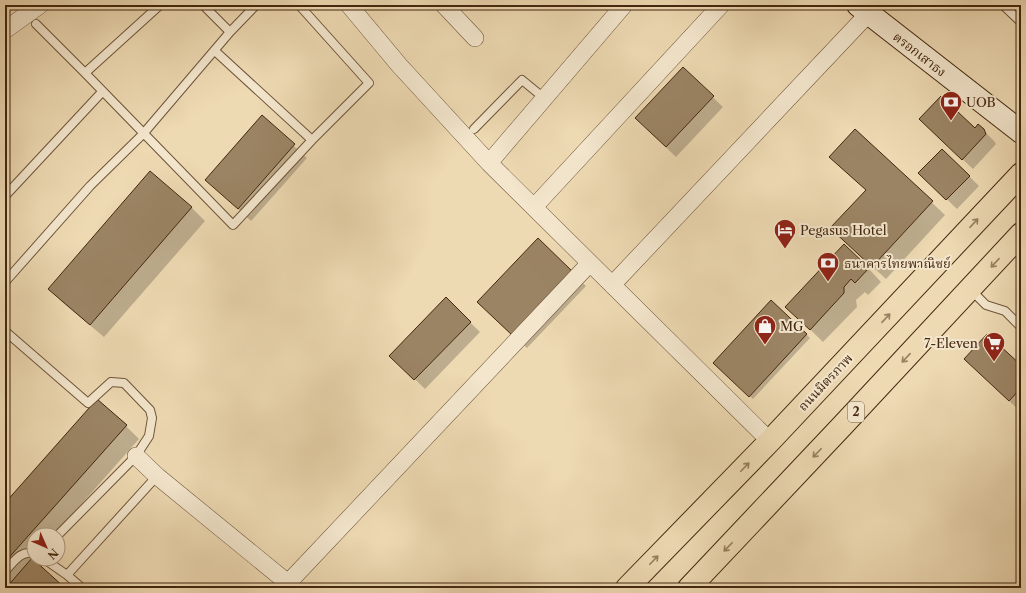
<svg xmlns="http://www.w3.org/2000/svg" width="1026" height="593" font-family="'Libre Caslon Text','Noto Serif Thai',serif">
<rect width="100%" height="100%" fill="#edd9b2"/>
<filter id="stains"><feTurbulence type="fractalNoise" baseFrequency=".005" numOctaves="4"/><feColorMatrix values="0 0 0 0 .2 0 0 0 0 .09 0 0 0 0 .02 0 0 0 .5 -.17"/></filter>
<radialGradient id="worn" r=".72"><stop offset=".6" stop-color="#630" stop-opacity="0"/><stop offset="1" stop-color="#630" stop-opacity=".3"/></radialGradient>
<path fill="#0003" d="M683 69 723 107 676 157 646 128Z
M262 117 307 158 251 221 206 180Z
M978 125 994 141 996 144 973 169 930 129H975Z
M855 130 945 215 886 279 845 241 867 191 844 170Z
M150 172 192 208 205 221 104 337 62 302 49 289Z
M969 176 979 186 957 209 930 183Z
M868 268 881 282 868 295 865 292 856 300 857 307 823 342 787 307Z
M572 273 586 286 527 348 492 315Z
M446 299 480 332 425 389 391 356Z
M771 301 810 338 753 399 714 363Z
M965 359 1021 367V412L978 372Z
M126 426 139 439 54 535H34V557L32 560 63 588H5V504Z"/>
<path fill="#9b8464" stroke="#43270f" d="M683 67 714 96 666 147 635 118Z
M941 96 975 128 978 124 984 129 986 134 962 160 919 119Z
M262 115 295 144 238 209 205 180Z
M855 129 933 201 872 267 830 228 866 190 829 157Z
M942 149 970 176 946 200 918 173Z
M150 171 192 207 90 325 48 289Z
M538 238 573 272 513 336 477 302Z
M844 244 869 268 855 283 851 279 844 287V293L810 330 785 307Z
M446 297 471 322 414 380 389 356Z
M771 300 807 334 749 397 713 363Z
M987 334 1021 365V388L1009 401 964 359Z
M97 399 127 425 5 562V503Z
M1021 403V413L1016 409Z
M32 558 65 588H6Z"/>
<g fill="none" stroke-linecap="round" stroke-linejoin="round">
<g stroke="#6e5438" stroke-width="10">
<path id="lane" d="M160 5 85 73 233 225 312 140
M203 5 230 32
M1003 5 1021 22
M36 24 85 73
M215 51 312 140 369 83 299 5
M474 129 522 80 544 98
M5 196 102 92
M5 282 90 186 143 134 230 32 256 5
M970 289 986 305 1005 311 1021 327
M5 331 88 403 111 382 124 383 150 410 152 418 149 436 136 456 58 535
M44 559 67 575 82 588
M5 571C13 563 21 549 34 554
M67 575 157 476"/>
</g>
<g stroke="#6e5438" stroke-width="18">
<path id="street" d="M349 5 399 65 489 163 770 441
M444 5 475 38
M5 30 40 5
M489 163 624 5
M534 207 721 5
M612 285 868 14
M136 456 157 476 294 588
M288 583 590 263"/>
</g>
<g stroke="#43270f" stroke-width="24">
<path id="secondary" d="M858 5 1021 132"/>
</g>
<g stroke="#43270f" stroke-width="24">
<path id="highway" d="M627 588 770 441 1021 174
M689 588 843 425 1021 234"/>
</g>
<use href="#lane" stroke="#f3e6cd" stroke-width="8"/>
<use href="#street" stroke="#f3e6cd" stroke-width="17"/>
<use href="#secondary" stroke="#f3e6cd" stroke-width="22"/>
<use href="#highway" stroke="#edd9b2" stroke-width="22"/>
</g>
<defs><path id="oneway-shaft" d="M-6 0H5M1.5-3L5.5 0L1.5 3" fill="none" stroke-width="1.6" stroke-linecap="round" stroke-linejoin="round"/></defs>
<g stroke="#988060">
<use href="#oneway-shaft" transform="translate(974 223) rotate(-47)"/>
<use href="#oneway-shaft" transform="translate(995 263) rotate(133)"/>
<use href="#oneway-shaft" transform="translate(886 318) rotate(-47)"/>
<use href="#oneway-shaft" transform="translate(906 358) rotate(133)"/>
<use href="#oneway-shaft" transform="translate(817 453) rotate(134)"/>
<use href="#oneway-shaft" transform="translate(745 467) rotate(-46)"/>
<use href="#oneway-shaft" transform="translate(728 547) rotate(134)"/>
<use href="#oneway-shaft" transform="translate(654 560) rotate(-46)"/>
</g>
<defs>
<g id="bank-pin" transform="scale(1.15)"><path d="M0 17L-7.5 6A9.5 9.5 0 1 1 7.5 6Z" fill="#8f2418" stroke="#f3e6cd"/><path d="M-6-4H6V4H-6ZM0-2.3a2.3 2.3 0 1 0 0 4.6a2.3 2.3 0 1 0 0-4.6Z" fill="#fff"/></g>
<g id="hotel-pin" transform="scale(1.15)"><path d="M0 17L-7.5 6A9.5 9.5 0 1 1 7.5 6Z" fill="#8f2418" stroke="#f3e6cd"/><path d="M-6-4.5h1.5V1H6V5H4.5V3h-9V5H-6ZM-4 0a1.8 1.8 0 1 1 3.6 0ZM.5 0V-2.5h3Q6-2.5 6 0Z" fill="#fff"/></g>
<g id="shop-pin" transform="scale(1.15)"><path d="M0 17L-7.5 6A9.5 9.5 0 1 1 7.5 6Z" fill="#8f2418" stroke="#f3e6cd"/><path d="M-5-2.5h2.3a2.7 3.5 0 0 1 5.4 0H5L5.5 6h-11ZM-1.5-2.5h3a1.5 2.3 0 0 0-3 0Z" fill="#fff"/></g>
<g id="supermarket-pin" transform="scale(1.15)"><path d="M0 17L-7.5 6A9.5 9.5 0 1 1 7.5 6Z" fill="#8f2418" stroke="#f3e6cd"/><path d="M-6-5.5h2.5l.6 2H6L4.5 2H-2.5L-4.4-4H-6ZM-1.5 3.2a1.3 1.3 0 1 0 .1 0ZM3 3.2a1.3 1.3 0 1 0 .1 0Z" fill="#fff"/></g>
</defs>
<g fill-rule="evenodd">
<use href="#bank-pin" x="951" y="102"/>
<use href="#hotel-pin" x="785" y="230"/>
<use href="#bank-pin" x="828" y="263"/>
<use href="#shop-pin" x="765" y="326"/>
<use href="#supermarket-pin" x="994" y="343"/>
</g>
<g text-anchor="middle" stroke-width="4" stroke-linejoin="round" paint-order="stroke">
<rect fill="#f3e6cd" stroke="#786048" stroke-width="1" x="848" y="402" width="16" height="20" rx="3"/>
<g font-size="12" font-weight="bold" fill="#43270f">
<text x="856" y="416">2</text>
</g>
<g font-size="13" fill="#43270f" stroke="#f3e6cd">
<text transform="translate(920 54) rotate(38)" y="5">ตรอกเสาธง</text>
<text transform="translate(825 382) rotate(-47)" y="5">ถนนมิตรภาพ</text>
</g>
<g font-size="13" fill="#43270f" stroke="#f3e6cd" text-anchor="start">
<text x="966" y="107">UOB</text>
<text x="800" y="235">Pegasus Hotel</text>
<text x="844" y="268">ธนาคารไทยพาณิชย์</text>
<text x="780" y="331">MG</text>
<text x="978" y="348" text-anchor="end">7-Eleven</text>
</g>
</g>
<rect width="1026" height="593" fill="none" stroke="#edd9b2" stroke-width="20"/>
<rect x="6" y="6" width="1014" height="581" fill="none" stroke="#43270f" stroke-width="2"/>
<rect x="10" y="10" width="1006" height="573" fill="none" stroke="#43270f"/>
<g transform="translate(46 547) rotate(135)"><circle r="19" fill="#f3e6cd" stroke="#ad9a81"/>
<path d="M0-3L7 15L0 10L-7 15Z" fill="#8f2418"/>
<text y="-6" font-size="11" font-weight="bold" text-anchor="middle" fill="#43270f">N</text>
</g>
<rect width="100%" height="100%" filter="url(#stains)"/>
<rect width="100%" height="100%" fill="url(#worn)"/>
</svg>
